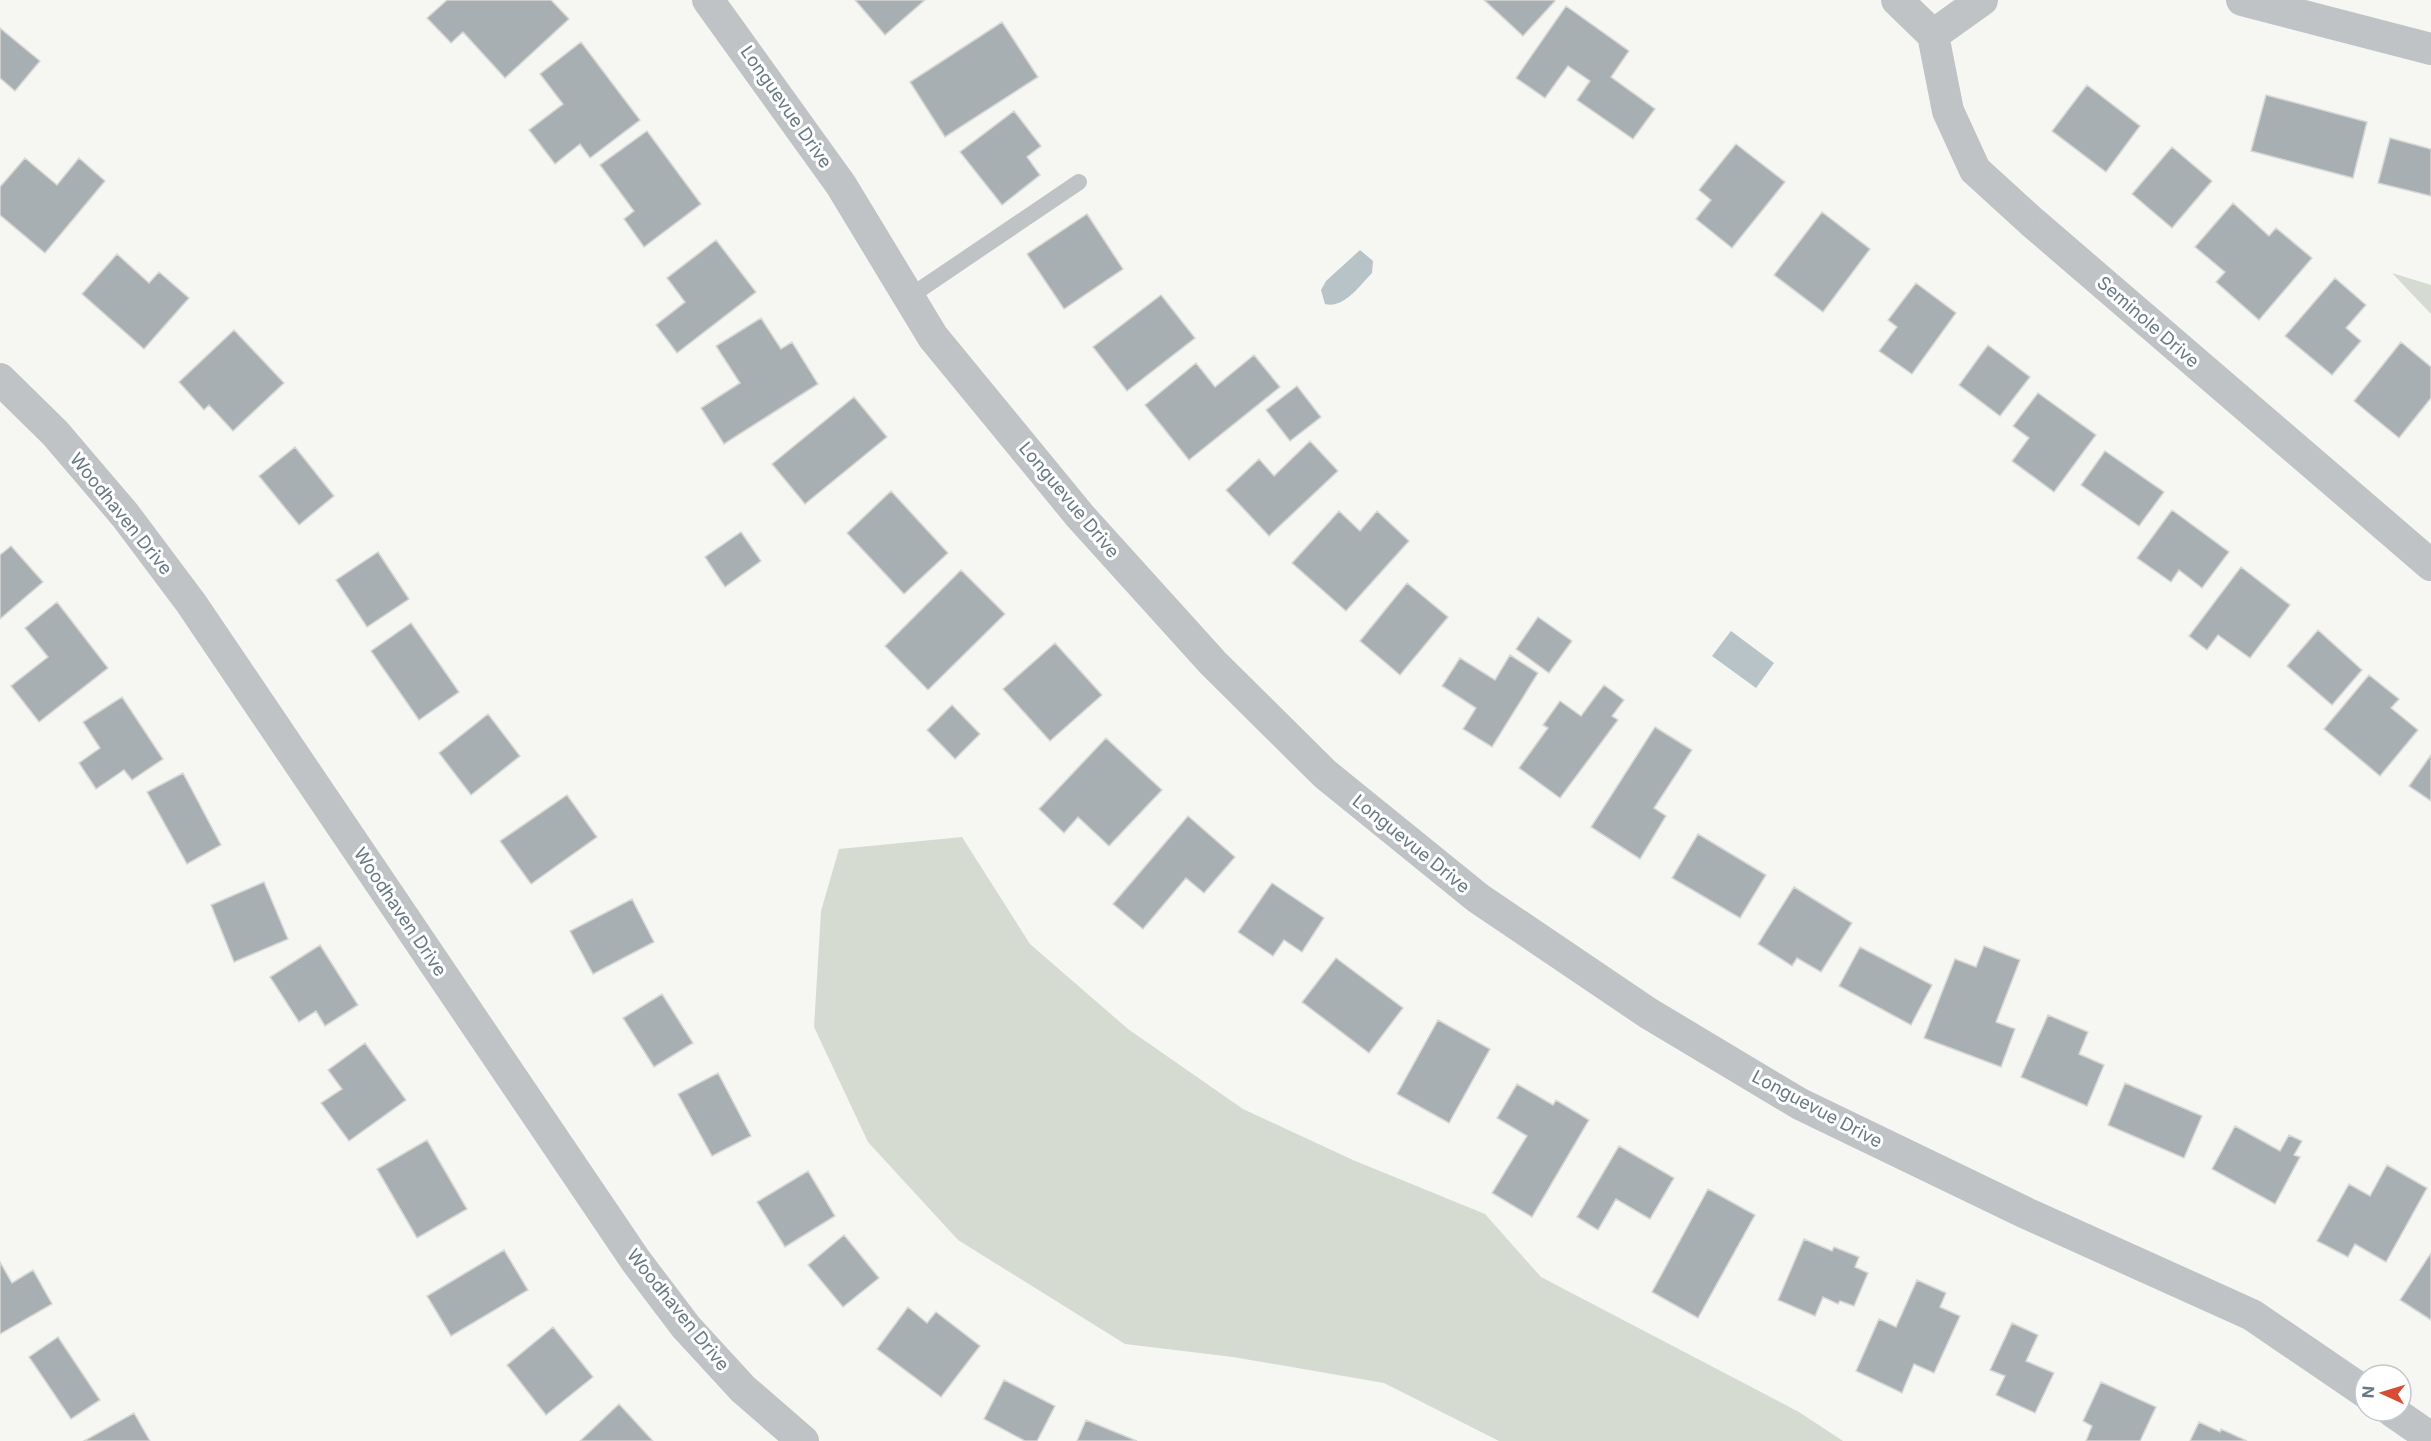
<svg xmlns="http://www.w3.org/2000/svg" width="2431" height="1441" font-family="Inter,sans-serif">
<rect width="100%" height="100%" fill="#f6f6f3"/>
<path fill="#d6dbd2" d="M2392 273 2431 285V314Z
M962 837 1030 944 1128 1029 1243 1109 1353 1160 1485 1214 1541 1277 1799 1412 1843 1441H1499L1384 1383 1233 1357 1125 1344 958 1240 868 1142 814 1027 821 911 839 849Z"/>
<path fill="#b7c3c6" d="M1360 250 1373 261 1372 273C1360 285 1344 309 1325 304L1321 290 1326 281Z
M1731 631 1774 663 1756 688 1712 656Z"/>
<path fill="#a7afb3" stroke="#d7d7d6" stroke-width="1.5" d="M447 0H551L569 19 505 78 463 32 451 43 427 18Z
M855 0H925L885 35Z
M1484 0H1554L1555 1 1523 36Z
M1566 6 1629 51 1611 77 1655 109 1633 139 1577 100 1590 81 1568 66 1545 98 1516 78Z
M1002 22 1038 77 945 137 910 82Z
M0 28 40 61 15 91 0 78Z
M581 42 640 120 590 158 580 144 555 164 529 130 563 104 540 74Z
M2087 85 2140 126 2106 172 2052 131Z
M2266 95 2367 122 2353 178 2251 151Z
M1014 111 1041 146 1027 157 1040 175 1002 205 960 152Z
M647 131 701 204 644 247 624 219 634 211 600 165Z
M2390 138 2431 149V196L2378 183Z
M1736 144 1785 182 1732 248 1696 219 1711 200 1699 190Z
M2172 147 2212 181 2172 228 2132 194Z
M25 158 57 185 79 158 105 181 45 253 0 215V187Z
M2233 203 2269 236 2276 228 2312 258 2259 320 2216 282 2225 272 2195 247Z
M1822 212 1870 249 1823 312 1774 275Z
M1087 214 1123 269 1064 309 1027 254Z
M716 240 756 292 677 353 656 325 685 302 667 278Z
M117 254 149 283 159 272 189 298 144 349 82 294Z
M2335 278 2366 305 2346 328 2361 341 2332 375 2285 336Z
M1916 283 1956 313 1912 374 1879 351 1897 327 1888 320Z
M1161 295 1195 338 1127 391 1093 347Z
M761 318 781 349 792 342 818 384 724 444 701 408 740 383 716 346Z
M234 330 284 383 233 431 209 405 204 410 179 382Z
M2401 342 2431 367V398L2399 438 2354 401Z
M1988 345 2030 377 2000 416 1959 385Z
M1254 355 1280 387 1189 460 1145 405 1196 363 1215 387Z
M1297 386 1321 417 1290 441 1266 410Z
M2038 393 2096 435 2054 492 2012 461 2029 438 2013 426Z
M854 397 887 437 805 504 772 464Z
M1310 441 1338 471 1269 536 1226 490 1259 459 1274 476Z
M295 447 334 496 299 525 259 476Z
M2105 451 2164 492 2139 526 2081 485Z
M891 491 948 553 904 594 847 533Z
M2172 510 2229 552 2202 588 2179 570 2171 582 2137 558Z
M1339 511 1360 531 1377 511 1409 541 1346 611 1292 563Z
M741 532 761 561 725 587 705 557Z
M11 546 43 582 0 619V555Z
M378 552 409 599 367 627 336 580Z
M2241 567 2290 605 2250 658 2218 635 2207 650 2189 636Z
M961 570 1005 614 928 690 885 646Z
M1407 583 1448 617 1400 675 1360 641Z
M57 602 108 668 39 722 11 686 48 657 25 628Z
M1538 617 1572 641 1549 673 1516 649Z
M411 623 459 692 419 720 371 651Z
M2318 630 2362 670 2332 705 2287 666Z
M1055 643 1102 695 1050 741 1003 689Z
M1510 655 1538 673 1492 747 1463 729 1476 708 1442 686 1460 658 1495 680Z
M2369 675 2399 699 2391 708 2418 730 2380 776 2324 729Z
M1604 685 1624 700 1612 716 1618 720 1560 798 1519 768 1548 728 1543 725 1560 701 1581 716Z
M122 697 163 759 132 780 124 770 96 789 79 763 100 748 83 722Z
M952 705 980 734 955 759 927 730Z
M488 714 520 756 471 795 439 753Z
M1655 727 1692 750 1654 808 1666 816 1640 859 1591 827Z
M1106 738 1162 790 1109 846 1078 817 1064 833 1039 809Z
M2431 755V801L2409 786Z
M183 773 221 845 187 864 147 792Z
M567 795 597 837 531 884 500 841Z
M1188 816 1235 857 1204 893 1186 878 1143 929 1113 904Z
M1698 834 1766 875 1740 918 1672 878Z
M264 882 288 939 234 962 211 905Z
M1272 883 1324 918 1302 952 1284 940 1273 956 1238 932Z
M1794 887 1852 923 1821 972 1797 958 1792 966 1758 944Z
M632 899 654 942 593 974 570 931Z
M320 945 358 1005 325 1026 316 1011 299 1022 270 977Z
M1984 946 2020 960 1996 1022 2015 1029 2001 1067 1924 1038 1955 959 1976 967Z
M1860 947 1932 985 1911 1025 1839 986Z
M1336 958 1403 1008 1369 1053 1302 1002Z
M662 994 693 1043 654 1067 623 1018Z
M2048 1015 2088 1032 2079 1054 2104 1065 2087 1106 2021 1077Z
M1438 1020 1490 1049 1449 1123 1397 1094Z
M365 1043 406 1100 349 1141 321 1103 342 1089 328 1070Z
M718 1073 751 1136 712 1156 678 1094Z
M2125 1083 2202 1116 2184 1158 2108 1125Z
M1517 1084 1553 1105 1556 1100 1589 1120 1532 1217 1492 1193 1527 1136 1497 1118Z
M2235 1126 2280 1151 2289 1135 2302 1141 2294 1155 2300 1157 2275 1204 2212 1169Z
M427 1140 467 1209 417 1238 377 1169Z
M1619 1146 1674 1178 1650 1219 1616 1199 1598 1230 1577 1217Z
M2387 1165 2427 1188 2386 1262 2355 1244 2348 1257 2317 1241 2349 1184 2370 1196Z
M808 1171 835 1216 785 1247 757 1202Z
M1708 1189 1755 1215 1698 1318 1652 1292Z
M844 1235 879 1278 843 1307 808 1265Z
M1804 1239 1832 1251 1834 1247 1859 1257 1855 1267 1868 1273 1854 1306 1840 1301 1838 1304 1823 1297 1815 1316 1778 1300Z
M504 1250 528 1290 451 1336 427 1296Z
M2431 1253V1320L2400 1300Z
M0 1262 12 1283 33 1270 52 1304 0 1334Z
M1917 1280 1946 1293 1940 1307 1960 1316 1934 1373 1914 1364 1902 1393 1856 1371 1879 1319 1896 1327Z
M908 1307 927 1323 936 1312 980 1346 941 1397 877 1349Z
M2012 1323 2038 1335 2026 1361 2054 1373 2035 1413 1996 1395 2005 1376 1990 1370Z
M553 1327 593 1377 546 1415 507 1365Z
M58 1337 100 1400 71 1419 29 1357Z
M1004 1380 1055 1406 1037 1441H1025L984 1419Z
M2101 1382 2156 1407 2140 1441H2086L2092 1426 2083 1421Z
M619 1404 653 1441H580Z
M134 1413 150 1441H84Z
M1086 1420 1137 1441H1077Z
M2199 1422 2220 1432 2221 1429 2247 1441H2190Z"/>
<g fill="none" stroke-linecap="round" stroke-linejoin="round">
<path stroke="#bfc3c6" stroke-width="16" d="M909 297 1079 182"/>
<path stroke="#bfc3c6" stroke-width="32" d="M708 0 841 185 933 337 1080 516 1213 663 1325 774 1478 898 1648 1013 1800 1104 2026 1213 2252 1315 2365 1392
M1897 0 1933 35
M2242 0 2431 49
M1933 35 1948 111 1975 170 2032 222 2431 565
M1933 35 1982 0
M0 379 55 433 125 515 191 603 636 1261 686 1327 743 1389 803 1441
M2392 1411 2431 1438"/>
</g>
<g text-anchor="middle" stroke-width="6" stroke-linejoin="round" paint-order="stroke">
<g font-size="18" fill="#677882" stroke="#fff">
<text transform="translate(786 107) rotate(55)" y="6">Longuevue Drive</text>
<text transform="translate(2148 322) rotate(41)" y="6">Seminole Drive</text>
<text transform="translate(1069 500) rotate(50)" y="6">Longuevue Drive</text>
<text transform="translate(121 514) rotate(51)" y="6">Woodhaven Drive</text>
<text transform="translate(1411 844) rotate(39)" y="6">Longuevue Drive</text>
<text transform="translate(400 912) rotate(56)" y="6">Woodhaven Drive</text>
<text transform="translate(1817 1109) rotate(28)" y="6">Longuevue Drive</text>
<text transform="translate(678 1310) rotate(51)" y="6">Woodhaven Drive</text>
</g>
</g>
<g transform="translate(2383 1393) rotate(274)"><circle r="28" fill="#ffffff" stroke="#c2c9cd" stroke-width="1.5"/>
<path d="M0-4.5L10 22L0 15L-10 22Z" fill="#d74c32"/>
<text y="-9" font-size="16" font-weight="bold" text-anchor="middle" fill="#677882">N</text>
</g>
</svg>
